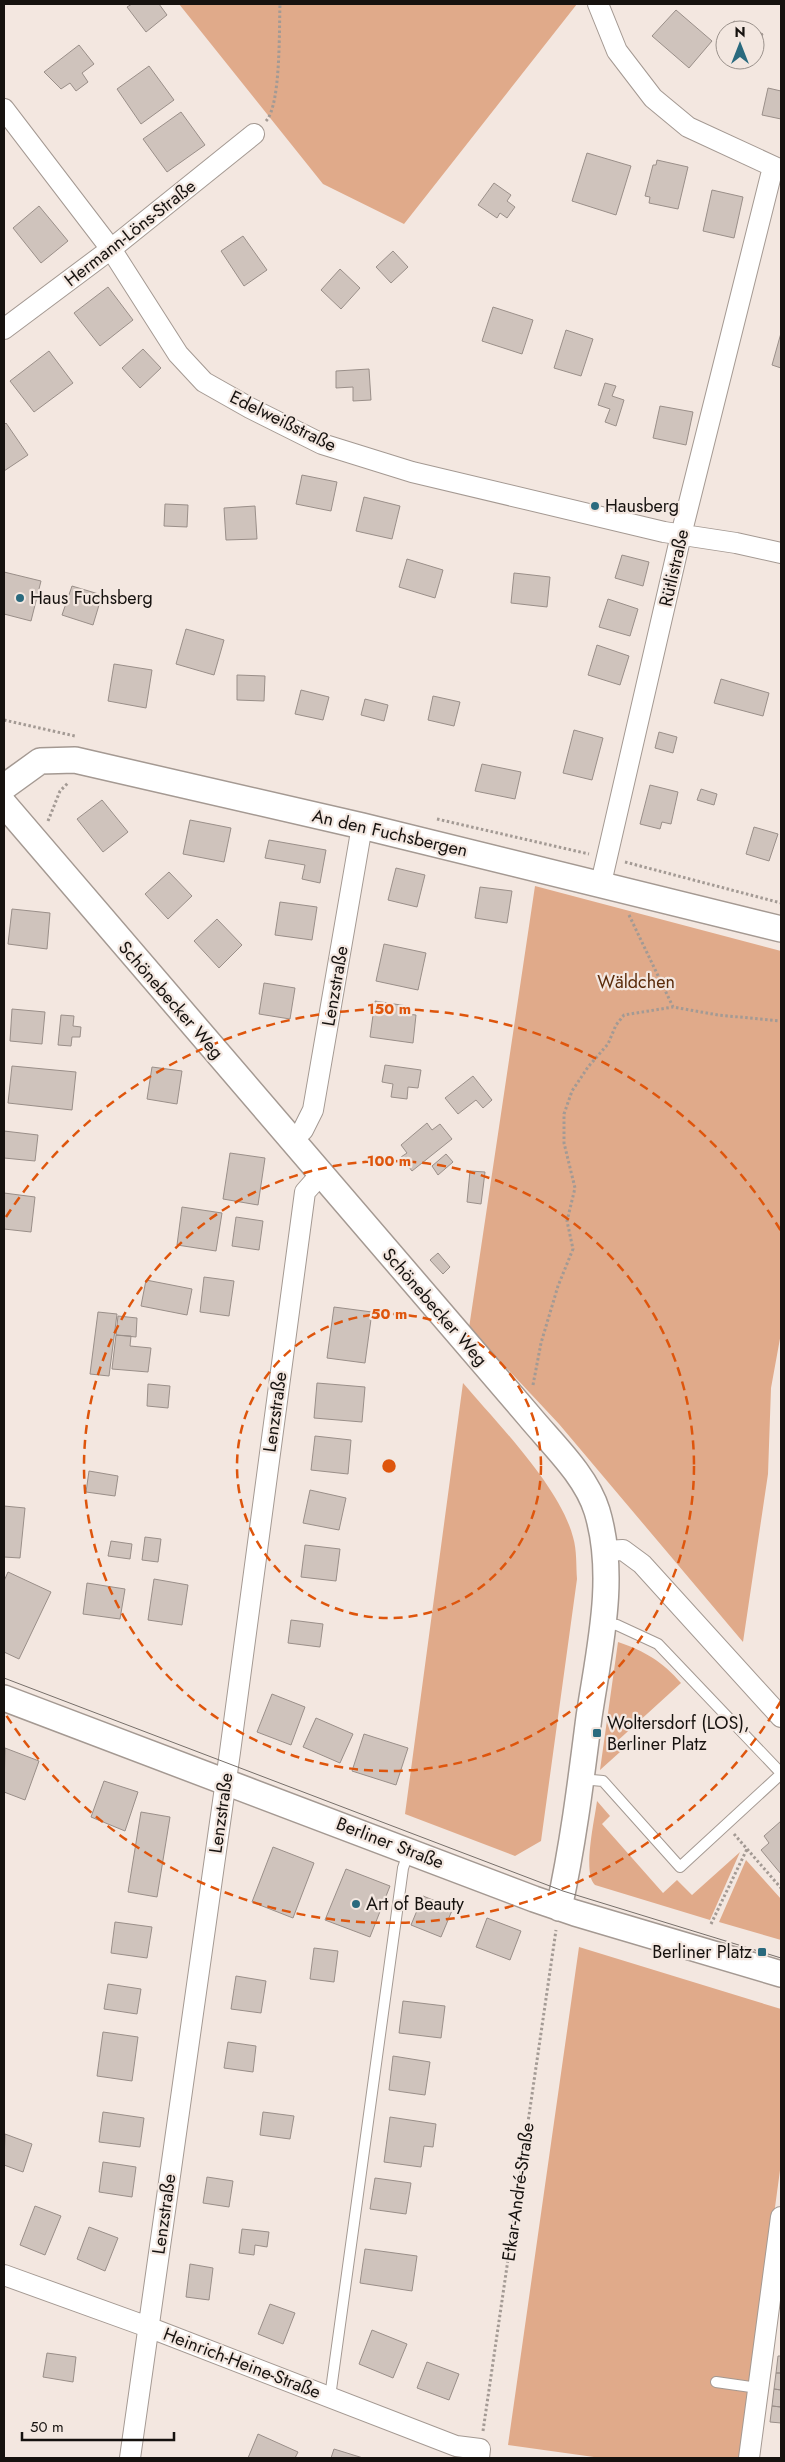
<svg xmlns="http://www.w3.org/2000/svg" width="785" height="2462" font-family="Jost,sans-serif">
<rect width="100%" height="100%" fill="#f3e7e0"/>
<path fill="#e0aa8a" d="M179 4H577L404 224 323 184Z
M535 886 781 951V1333L771 1388 768 1474 743 1642 559 1424 469 1328Z
M463 1383C497 1423 560 1487 573 1537 577 1550 576 1566 577 1579L541 1841 515 1856 405 1814Z
M618 1642C645 1651 663 1662 681 1683L614 1744 620 1752 600 1770Z
M597 1801 610 1816 602 1824 663 1893 677 1880 692 1895 740 1852 710 1920 595 1885C582 1874 595 1818 597 1801Z
M746 1860 781 1899V1940L719 1922Z
M579 1947 781 2009V2163L741 2458H601L508 2445Z"/>
<path fill="#cfc3bc" stroke="#9a8f89" d="M132 4H159L167 15 146 32 127 7Z
M676 10 712 41 689 68 652 36Z
M734 21 754 30H730Z
M755 30 763 34 755 52Z
M79 45 94 64 82 73 88 82 76 91 70 83 61 89 44 72Z
M149 66 174 100 141 124 117 89Z
M768 88 781 91V119L762 115Z
M181 112 205 145 167 172 143 139Z
M587 153 631 166 616 215 572 201Z
M657 160 688 167 678 209 649 203 650 197 645 196 653 165H656Z
M494 183 511 195 507 201 515 207 507 218 500 213 497 218 478 205Z
M712 190 743 197 734 238 703 231Z
M39 206 68 241 41 263 13 228Z
M243 236 267 270 244 286 221 251Z
M393 251 408 267 391 283 376 267Z
M340 269 360 288 341 309 321 290Z
M108 287 133 320 100 346 74 313Z
M493 307 533 320 522 354 482 341Z
M566 330 593 339 581 376 554 368Z
M781 333V368L772 365Z
M143 349 161 368 140 388 122 368Z
M49 351 73 383 34 412 10 381Z
M369 369 371 400 353 401V387L336 388V371Z
M605 383 616 386 612 396 624 400 616 426 605 422 610 409 598 405Z
M660 406 693 412 686 445 653 438Z
M6 423 28 455 4 471V425Z
M302 475 337 482 331 511 296 504Z
M364 497 400 506 392 539 356 531Z
M165 504 188 505 187 527 164 526Z
M255 506 257 539 226 540 224 508Z
M622 555 649 562 643 586 615 578Z
M407 559 443 570 435 598 399 587Z
M4 572 41 581 31 621 4 614Z
M514 573 550 577 547 607 511 603Z
M72 586 102 595 93 625 62 615Z
M608 599 638 609 630 636 599 627Z
M186 629 224 640 214 675 176 664Z
M597 645 629 656 620 685 588 675Z
M114 664 152 670 146 708 108 701Z
M237 675 265 676 264 701 237 700Z
M721 679 769 693 763 716 714 703Z
M301 690 329 697 323 720 295 714Z
M433 696 460 702 454 726 428 720Z
M365 699 388 705 384 721 361 715Z
M574 730 603 738 592 780 563 773Z
M659 732 677 737 673 753 655 748Z
M482 764 521 772 515 799 475 791Z
M650 785 678 792 671 824 662 822 660 829 640 824Z
M701 789 717 794 714 805 697 800Z
M102 800 128 832 103 852 77 819Z
M190 820 231 828 224 862 183 854Z
M754 827 778 834 769 861 746 854Z
M269 840 326 850 320 883 302 879 305 865 265 858Z
M396 868 425 875 417 907 388 900Z
M169 872 192 896 168 919 145 894Z
M480 887 512 891 507 923 475 918Z
M280 902 317 907 312 940 275 935Z
M12 909 50 913 47 949 8 944Z
M217 919 242 945 219 968 194 941Z
M384 944 426 953 418 990 376 981Z
M264 983 295 988 290 1019 259 1014Z
M375 1001 407 1006 406 1014 416 1015 413 1043 370 1037Z
M12 1009 45 1012 42 1044 10 1041Z
M61 1015 74 1016 73 1026 81 1027 80 1037H72L71 1046 58 1045Z
M385 1065 421 1070 418 1088 408 1087 407 1099 391 1097 393 1084 382 1082Z
M12 1066 76 1072 72 1110 8 1103Z
M152 1067 182 1071 177 1104 147 1099Z
M473 1076 492 1100 483 1108 476 1100 458 1114 445 1098Z
M427 1123 432 1130 440 1124 452 1139 412 1171 401 1157 407 1153 401 1145Z
M4 1131 38 1135 35 1161 4 1158Z
M230 1153 265 1158 258 1205 223 1199Z
M446 1154 453 1162 438 1175 432 1166Z
M470 1171 485 1172 481 1204 467 1202Z
M4 1193 35 1197 31 1232 4 1229Z
M182 1207 222 1213 216 1251 177 1245Z
M236 1217 263 1221 259 1250 232 1246Z
M438 1253 450 1267 443 1274 430 1260Z
M204 1277 234 1281 229 1316 200 1312Z
M146 1280 192 1289 187 1315 141 1306Z
M334 1307 372 1312 365 1363 327 1358Z
M98 1312 117 1314 109 1376 90 1374Z
M118 1316 137 1318 136 1337 116 1335Z
M116 1335 131 1336 130 1346 151 1348 148 1372 112 1369Z
M317 1383 365 1387 362 1422 314 1418Z
M148 1384 170 1386 168 1408 147 1406Z
M315 1436 351 1440 348 1474 311 1470Z
M89 1471 118 1476 115 1496 86 1492Z
M310 1490 346 1498 339 1530 303 1523Z
M4 1506 25 1508 20 1558 4 1557Z
M145 1537 161 1539 158 1562 142 1560Z
M111 1541 132 1544 130 1559 108 1556Z
M305 1545 340 1549 336 1581 301 1577Z
M8 1572 51 1592 19 1659 4 1652V1581Z
M154 1579 188 1585 182 1625 148 1620Z
M87 1583 125 1589 120 1619 83 1614Z
M291 1620 323 1624 320 1647 288 1643Z
M272 1694 305 1707 291 1745 257 1732Z
M316 1718 353 1734 340 1763 303 1747Z
M364 1734 408 1748 396 1785 352 1771Z
M5 1748 39 1761 25 1800 4 1792Z
M104 1781 138 1792 125 1831 91 1817Z
M141 1812 170 1817 157 1897 128 1892Z
M781 1821V1874L761 1850 769 1843 764 1836Z
M273 1847 314 1863 293 1918 252 1902Z
M346 1869 390 1886 370 1937 325 1920Z
M423 1896 453 1908 441 1937 411 1925Z
M487 1918 521 1931 510 1960 476 1947Z
M115 1922 152 1927 147 1958 111 1953Z
M314 1948 338 1951 334 1982 310 1979Z
M236 1976 266 1981 261 2013 231 2009Z
M108 1984 141 1989 137 2014 104 2009Z
M403 2001 445 2006 441 2038 399 2033Z
M103 2032 138 2037 132 2081 97 2076Z
M228 2042 256 2046 253 2072 224 2068Z
M393 2056 430 2062 425 2095 389 2090Z
M103 2112 144 2118 140 2147 99 2142Z
M263 2112 294 2116 290 2139 260 2135Z
M390 2117 436 2124 433 2147 424 2146 421 2167 384 2162Z
M5 2134 32 2144 23 2172 4 2165Z
M103 2162 136 2167 132 2197 99 2192Z
M207 2177 233 2181 229 2207 203 2203Z
M375 2178 411 2183 406 2214 370 2209Z
M35 2206 61 2216 45 2255 20 2245Z
M89 2227 118 2238 105 2271 77 2259Z
M242 2229 269 2232 267 2247 255 2245 254 2255 239 2253Z
M365 2249 417 2256 412 2291 360 2283Z
M190 2264 213 2268 209 2300 186 2297Z
M270 2304 295 2313 283 2344 258 2334Z
M372 2330 407 2344 393 2378 359 2364Z
M47 2353 76 2357 73 2382 43 2377Z
M778 2356H781V2373H776Z
M427 2362 459 2374 449 2400 417 2388Z
M776 2373H781V2390L774 2389Z
M774 2389 781 2390V2407L772 2406Z
M772 2406 781 2407V2423L770 2422Z
M258 2434 298 2452 295 2458H248Z
M334 2449 363 2458H331Z"/>
<g fill="none" stroke-linecap="round" stroke-linejoin="round">
<g stroke="#a49992" stroke-width="12">
<path id="service" d="M603 1623 617 1625 658 1644 781 1773
M581 1779 603 1781 680 1867 781 1774
M716 2382 758 2388
M330 2397 403 1868 409 1851"/>
</g>
<g stroke="#a49992" stroke-width="22">
<path id="minor" d="M598 4 617 51 653 98 688 127 781 170
M4 109 111 249 178 354 204 382 250 408 322 444 412 472 664 532 736 543 781 553
M4 329 111 249 254 134
M601 883 681 535 773 167
M293 1139 303 1130 313 1110 362 826
M606 1551 623 1550 642 1564 781 1717
M4 2275 148 2327 456 2446 480 2449 479 2458
M130 2458 230 1752 305 1192 321 1174
M749 2458 781 2217"/>
</g>
<g stroke="#a49992" stroke-width="28">
<path id="tertiary" d="M4 787 40 761 75 760 362 826 781 929
M4 804 529 1416C552 1444 586 1475 597 1511 617 1577 599 1650 589 1717 581 1780 573 1845 559 1908
M4 1698 534 1899 575 1913 781 1974"/>
</g>
<path stroke="#a39a94" stroke-width="3" stroke-dasharray="2.5 2.5" stroke-linecap="butt" d="M266 121C281 105 279 29 280 4
M4 720 75 736
M437 819 589 854
M48 821 60 791 68 783
M625 862 781 903
M629 915 673 1007 718 1015 781 1021
M533 1385 541 1343 558 1286 573 1249 567 1221 575 1188 564 1143V1114L572 1091 588 1067 608 1044 616 1025 624 1015 673 1007
M734 1834 781 1888
M711 1924 747 1849
M483 2431 556 1930"/>
<use href="#service" stroke="#fff" stroke-width="10"/>
<use href="#minor" stroke="#fff" stroke-width="20"/>
<use href="#tertiary" stroke="#fff" stroke-width="25"/>
<path stroke="#766f6a" stroke-width="1" d="M4 1678 563 1891 781 1958"/>
</g>
<g fill="none" stroke="#de550c" stroke-width="2.5" stroke-dasharray="9 6">
<circle cx="389" cy="1466" r="152"/>
<circle cx="389" cy="1466" r="305"/>
<path d="M781 1701A457 457 0 0 1 6 1715M6 1217A457 457 0 0 1 781 1231"/>
</g>
<g fill="#2a6a7e" stroke="#f3e7e0" stroke-width="2">
<circle cx="595" cy="506" r="5"/>
<circle cx="20" cy="598" r="5"/>
<rect x="592" y="1728" width="10" height="10" rx="2.5"/>
<circle cx="356" cy="1904" r="5"/>
<rect x="757" y="1947" width="10" height="10" rx="2.5"/>
</g>
<g text-anchor="middle" stroke-width="4.5" stroke-linejoin="round" paint-order="stroke">
<g font-size="18" fill="#16120f" stroke="#f3e7e0">
<text transform="translate(130 233) rotate(-38)" y="6">Hermann-Löns-Straße</text>
<text transform="translate(283 421) rotate(26)" y="6">Edelweißstraße</text>
<text transform="translate(674 568) rotate(-77)" y="6">Rütlistraße</text>
<text transform="translate(390 833) rotate(13)" y="6">An den Fuchsbergen</text>
<text transform="translate(335 986) rotate(-80)" y="6">Lenzstraße</text>
<text transform="translate(171 1000) rotate(49)" y="6">Schönebecker Weg</text>
<text transform="translate(435 1307) rotate(49)" y="6">Schönebecker Weg</text>
<text transform="translate(275 1412) rotate(-82)" y="6">Lenzstraße</text>
<text transform="translate(221 1813) rotate(-82)" y="6">Lenzstraße</text>
<text transform="translate(390 1843) rotate(21)" y="6">Berliner Straße</text>
<text transform="translate(518 2192) rotate(-82)" y="6">Etkar-André-Straße</text>
<text transform="translate(164 2214) rotate(-82)" y="6">Lenzstraße</text>
<text transform="translate(242 2363) rotate(21)" y="6">Heinrich-Heine-Straße</text>
</g>
<g font-size="18" fill="#16120f" stroke="#f3e7e0" text-anchor="start">
<text x="605" y="512">Hausberg</text>
<text x="30" y="604">Haus Fuchsberg</text>
<text x="607" y="1729">Woltersdorf (LOS),<tspan x="607" dy="21">Berliner Platz</tspan></text>
<text x="366" y="1910">Art of Beauty</text>
<text x="752" y="1958" text-anchor="end">Berliner Platz</text>
</g>
<g font-size="18" fill="#5a2b0a" stroke="#f3e7e0">
<text x="636" y="988">Wäldchen</text>
</g>
</g>
<circle cx="389" cy="1466" r="8" fill="#de550c" stroke="#f3e7e0" stroke-width="2.5"/>
<g font-size="15" text-anchor="middle" font-weight="bold" fill="#de550c" stroke="#f3e7e0" stroke-width="4.5" stroke-linejoin="round" paint-order="stroke">
<text x="389" y="1014">150 m</text>
<text x="389" y="1166">100 m</text>
<text x="389" y="1319">50 m</text>
</g>
<rect width="785" height="2462" fill="none" stroke="#16120f" stroke-width="10"/>
<g transform="translate(740 45)"><circle r="24" fill="#f3e7e0" stroke="#9b928c"/>
<path d="M0-4L9 19L0 12L-9 19Z" fill="#2a6a7e"/>
<text y="-8" font-size="14" font-weight="bold" text-anchor="middle" fill="#16120f">N</text>
</g>
<path d="M22 2432v8h152v-8" fill="none" stroke="#16120f" stroke-width="2.5"/>
<text x="30" y="2432" font-size="15" fill="#16120f" stroke="#f3e7e0" stroke-width="4" paint-order="stroke">50 m</text>
</svg>
